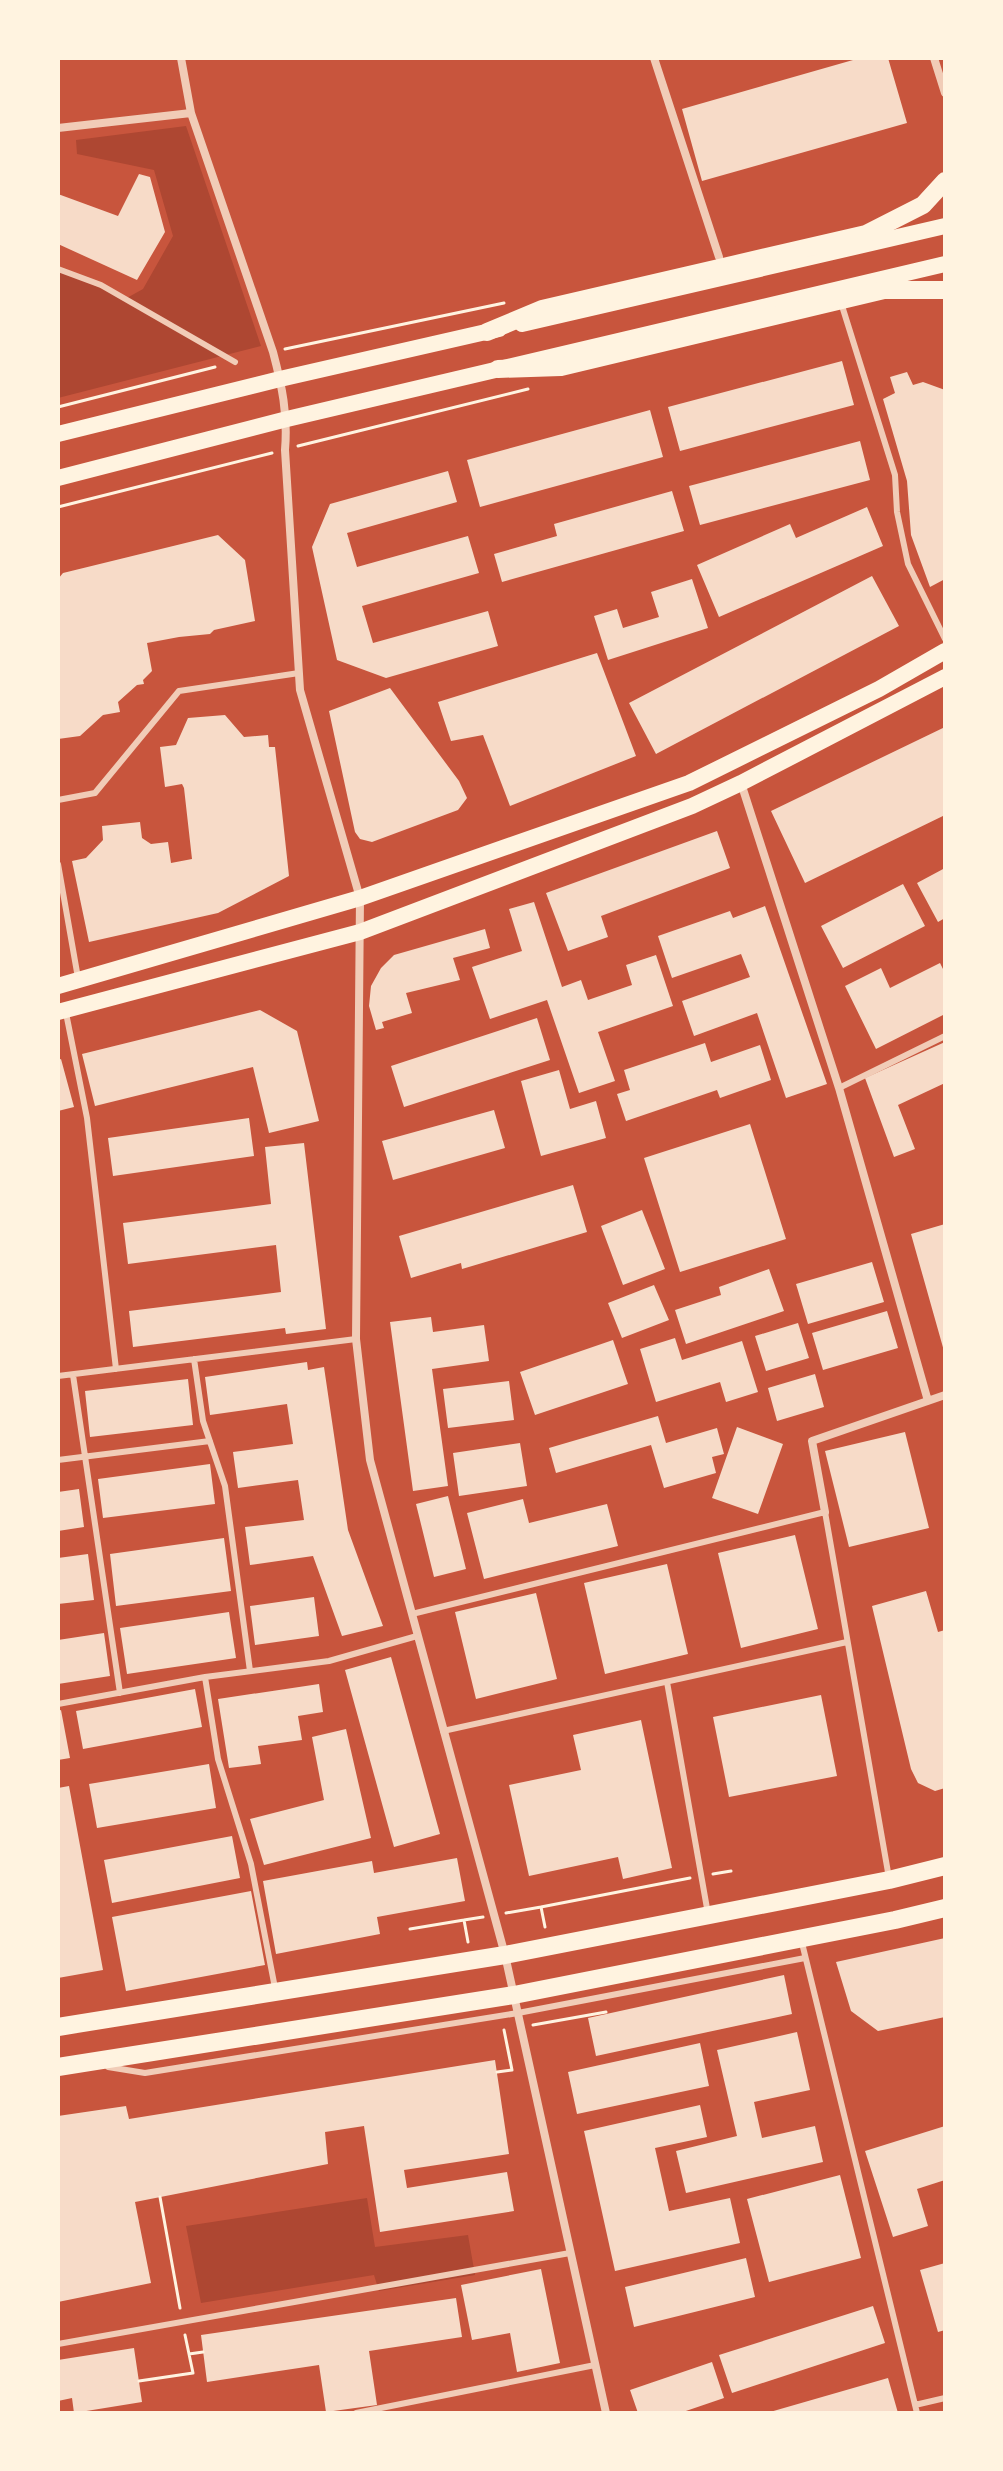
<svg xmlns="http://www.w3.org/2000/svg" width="1003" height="2471" font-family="'Asap Condensed',sans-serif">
<rect width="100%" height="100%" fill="#c8553d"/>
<path fill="#ae4732" d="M186 126 261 346 58 398V269L125 299 143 289 173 236 154 170 77 154 76 140Z
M367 2198 375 2247 468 2235 475 2275 379 2291 374 2275 201 2303 186 2226Z"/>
<path fill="#f7dbc8" d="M860 58H888L907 123 702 181 682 109Z
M139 174 150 177 165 232 137 280 58 244V194L118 216Z
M842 361 854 405 680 451 668 407Z
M907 372 913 385 923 382 945 390V579L930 587 911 535 907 481 883 399 895 393 890 377Z
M650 410 663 457 480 507 467 460Z
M860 441 870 480 700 525 689 486Z
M448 471 457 502 347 533 357 567 468 536 479 573 362 606 373 643 488 611 498 646 386 678 337 660 312 547 330 504Z
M672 491 684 531 502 582 494 554 557 536 554 524Z
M867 507 883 546 719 617 697 565 790 524 796 538Z
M218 535 245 560 255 621 214 630 210 634 179 637 147 643 152 671 143 680 144 684 137 685 118 702 120 712 103 715 80 736 58 739V579L63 573Z
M872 576 899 626 656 754 629 703Z
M692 579 708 628 608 660 594 616 617 609 623 628 659 617 651 592Z
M597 653 636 756 510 806 483 735 451 741 438 702Z
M390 688 459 781 467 798 458 810 372 842 360 839 355 832 329 711Z
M225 715 244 737 268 735 269 747H275L289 876 218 913 89 942 72 861 86 858 103 840 102 826 140 822 142 838 151 844 168 842 171 863 192 859 184 788 182 784 165 787 160 747 176 745 188 718Z
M945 727V815L805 883 771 811Z
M717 831 730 868 601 916 608 937 568 951 546 893Z
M945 868V918L938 922 917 883Z
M903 884 925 926 843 968 821 926Z
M534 902 562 987 581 980 588 1000 632 985 626 965 656 955 673 1006 598 1032 615 1081 579 1093 547 1000 490 1019 472 967 522 951 509 909Z
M765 906 827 1084 786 1098 757 1013 694 1036 682 1001 750 977 741 954 672 978 658 936 730 911 733 918Z
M485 929 490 948 453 958 460 980 406 993 412 1013 382 1022 384 1028 376 1030 369 1006 371 986 381 968 394 955Z
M940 963 945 973V1014L876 1049 845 986 881 968 890 988Z
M260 1010 297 1031 319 1121 269 1133 253 1067 95 1106 82 1054Z
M537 1018 550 1060 404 1107 391 1066Z
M945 1042V1083L898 1105 915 1149 894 1157 865 1078Z
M705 1043 711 1062 760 1045 771 1080 720 1098 717 1090 626 1121 617 1094 630 1090 624 1070Z
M61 1059 74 1107 58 1111V1060Z
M559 1070 570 1109 596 1101 606 1138 541 1156 521 1081Z
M494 1110 505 1148 393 1180 382 1141Z
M249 1118 254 1156 113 1176 108 1138Z
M750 1124 786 1239 680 1272 644 1158Z
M304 1143 326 1329 286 1334 285 1328 133 1347 129 1311 281 1292 276 1245 128 1264 123 1223 271 1204 265 1147Z
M573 1185 587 1232 462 1269 461 1263 411 1278 399 1236Z
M642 1210 665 1269 623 1285 601 1226Z
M945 1224V1351H944L911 1234Z
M872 1262 884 1302 808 1324 796 1284Z
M769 1269 784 1311 686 1344 675 1310 721 1295 719 1287Z
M654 1285 669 1320 622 1338 608 1303Z
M887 1311 898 1348 823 1370 812 1333Z
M431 1317 433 1332 484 1325 489 1361 432 1369 448 1486 413 1491 390 1322Z
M798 1323 809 1358 766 1371 755 1336Z
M675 1338 682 1360 742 1341 758 1392 726 1402 720 1382 656 1402 640 1349Z
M613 1340 628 1384 535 1415 520 1372Z
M307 1362 308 1370 324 1367 348 1530 383 1626 342 1636 313 1556 250 1565 245 1527 304 1520 298 1480 238 1488 233 1452 293 1444 287 1404 210 1415 205 1377Z
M815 1374 824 1407 777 1421 768 1388Z
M188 1379 193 1425 90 1437 85 1391Z
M509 1381 514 1420 448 1428 443 1389Z
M658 1416 666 1443 717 1428 724 1454 712 1457 716 1473 664 1488 651 1445 556 1473 549 1448Z
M737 1427 783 1444 758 1514 712 1498Z
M905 1432 929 1528 849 1547 825 1451Z
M520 1443 527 1486 459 1496 453 1453Z
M210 1464 215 1504 103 1518 98 1479Z
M79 1489 84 1527 58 1531V1492Z
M448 1496 466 1569 434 1577 416 1504Z
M523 1499 529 1523 607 1504 618 1546 484 1579 467 1513Z
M795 1535 818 1629 741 1648 718 1553Z
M224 1538 231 1591 116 1606 110 1554Z
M88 1554 94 1600 58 1604V1558Z
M667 1564 688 1654 605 1674 584 1583Z
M926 1591 938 1632 945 1630V1788L935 1791 918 1783 911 1769 872 1606Z
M536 1593 557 1679 476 1699 455 1612Z
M314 1597 319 1636 255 1645 250 1606Z
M229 1612 236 1658 127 1674 120 1628Z
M104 1633 110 1676 58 1684V1640Z
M391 1657 440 1834 394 1847 345 1670Z
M319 1684 323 1712 298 1716 302 1740 258 1746 261 1764 229 1768 218 1699Z
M195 1689 202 1727 83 1749 76 1711Z
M821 1695 837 1776 729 1797 713 1717Z
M61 1710 70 1758 58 1760V1711Z
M641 1720 672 1868 623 1879 618 1857 529 1876 509 1785 581 1770 573 1735Z
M346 1729 371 1838 264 1865 250 1819 324 1800 312 1737Z
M209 1764 216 1808 97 1828 89 1784Z
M69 1786 103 1970 58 1978V1788Z
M232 1836 240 1878 112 1903 104 1860Z
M457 1858 465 1901 377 1917 380 1934 276 1954 263 1881 372 1861 374 1873Z
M251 1891 265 1965 126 1991 112 1917Z
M945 1938V2017L878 2031 851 2011 836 1962Z
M784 1975 792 2014 596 2056 588 2018Z
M797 2032 810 2090 754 2102 762 2138 815 2126 823 2162 686 2193 676 2151 737 2136 717 2050Z
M700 2043 709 2086 577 2114 568 2072Z
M495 2060 509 2154 404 2170 407 2188 507 2172 514 2211 380 2232 364 2126 325 2132 328 2164 135 2202 151 2283 58 2302V2116L126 2106 129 2119Z
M700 2105 707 2137 655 2148 669 2211 730 2198 740 2243 615 2271 584 2131Z
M945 2126V2180L917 2189 928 2226 893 2237 865 2151Z
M840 2175 861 2258 769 2282 747 2199Z
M746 2258 755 2297 634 2327 625 2287Z
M945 2263V2330L938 2332 920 2270Z
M541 2269 560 2363 517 2372 510 2333 472 2340 461 2285Z
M456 2298 462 2337 369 2351 377 2405 326 2412 319 2365 207 2382 201 2335Z
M873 2306 885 2343 732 2393 719 2355Z
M134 2348 142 2402 74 2413 72 2398 58 2401V2360Z
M712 2362 724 2398 680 2413H638L630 2390Z
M888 2378 898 2413H770V2412Z"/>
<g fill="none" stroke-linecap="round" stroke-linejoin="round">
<path stroke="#fff3e0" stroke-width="3" d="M285 349 504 303
M58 407 215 367
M298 446 528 389
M58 507 272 453
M713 1874 731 1871
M541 1907 690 1878
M506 1913 541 1907 545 1927
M410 1929 464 1920
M468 1942 464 1920 483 1917
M533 2025 606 2012
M497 2072 512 2070 504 2030
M160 2197 180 2308
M189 2354 203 2352
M139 2381 193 2373 185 2335"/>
<path stroke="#f1ccb7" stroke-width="6" d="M58 269 101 285 235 362
M843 309 895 475 897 512 908 564 945 639
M58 800 95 793 179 691 299 673
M58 864 78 978
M66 1013 87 1118 116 1369
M839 1088 945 1036
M194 1359 203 1421 225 1486 250 1671
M73 1375 120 1693
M58 1376 356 1339
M58 1460 210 1441
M412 1614 825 1512 889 1878
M205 1677 218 1759 251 1864 275 1988
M667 1682 708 1914
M58 1704 205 1677 329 1661 417 1636
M443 1731 847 1642
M802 1943 917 2413
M108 2067 145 2073 518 2013 805 1958
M58 2344 570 2253
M915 2405 945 2398
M356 2413 595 2365"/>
<path stroke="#f1ccb7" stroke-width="8" d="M181 58 191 113 273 352C282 386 288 414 285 450L300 690 360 898 356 1339 370 1460 505 1955 606 2413
M654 58 719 257
M934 58 945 93
M58 128 191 113
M741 783 839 1088 928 1401
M825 1512 812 1441 945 1395"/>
<path stroke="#fff3e0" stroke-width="16" d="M522 324 945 226
M58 434 280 379 499 329
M58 478 287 419 945 264
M58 986 360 898 689 783 879 689 945 651
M58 1012 360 932 692 806 741 783 945 677"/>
<path stroke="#fff3e0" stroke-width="18" d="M58 2027 505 1955 889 1880 945 1866
M58 2067 514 1995 895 1920 945 1908"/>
<path stroke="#fff3e0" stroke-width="18" d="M487 332 542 309 866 234 923 205 945 181
M498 369 561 367 884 290H945"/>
</g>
<rect width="1003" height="2471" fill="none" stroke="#fff3e0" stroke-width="120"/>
</svg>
